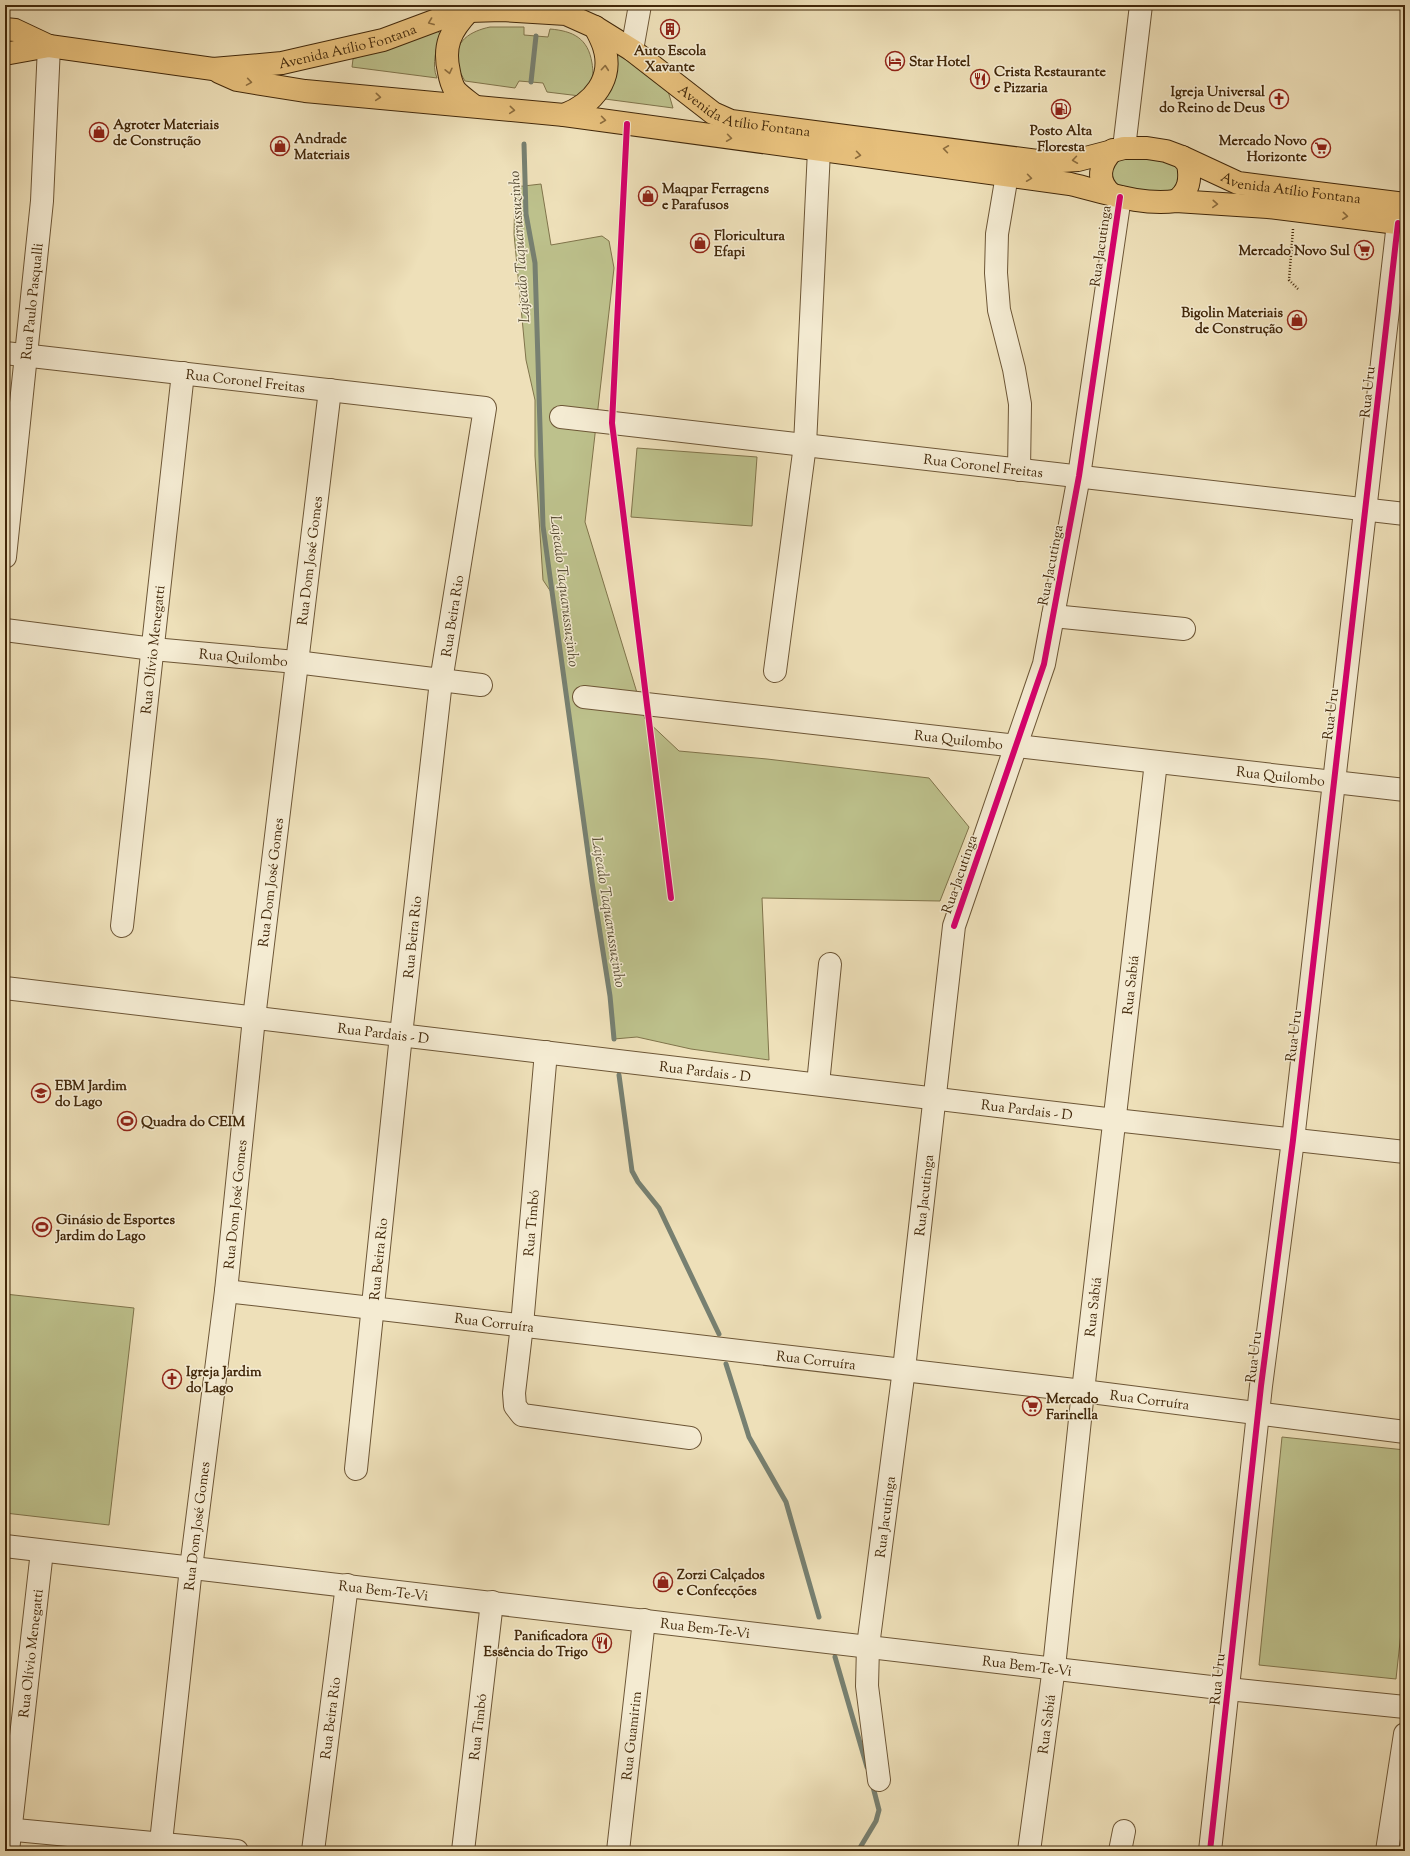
<svg xmlns="http://www.w3.org/2000/svg" width="1410" height="1856" font-family="'Sorts Mill Goudy',serif">
<rect width="100%" height="100%" fill="#eee0b9"/>
<filter id="stains"><feTurbulence type="fractalNoise" baseFrequency=".005" numOctaves="4"/><feColorMatrix values="0 0 0 0 .2 0 0 0 0 .09 0 0 0 0 .02 0 0 0 .5 -.17"/></filter>
<radialGradient id="worn" r=".72"><stop offset=".6" stop-color="#630" stop-opacity="0"/><stop offset="1" stop-color="#630" stop-opacity=".3"/></radialGradient>
<path fill="#bdc18c" stroke="#80744b" d="M490 27H524V35L548 37 550 29C573 31 588 38 592 63 593 70 594 77 590 84 588 88 583 92 580 96L547 92 543 83 519 81 515 88 465 81C462 76 459 70 457 64 453 41 471 31 490 27Z
M437 30 440 34C437 48 431 64 437 78L352 67 353 59Z
M619 48 668 91 673 108 605 99 611 81 612 58Z
M1125 155 1174 161 1182 171 1174 196 1115 185 1112 178V163Z
M541 184 551 245 602 236 609 241 614 268 585 522 645 719 679 751 767 759 929 778 969 827 940 901 762 898 769 1060 691 1049 637 1037 614 1039 610 996 592 882 553 595 543 580 535 456V400L526 360 514 234 515 187Z
M637 448 757 457 752 526 631 517Z
M5 1294 134 1308 109 1525 5 1513Z
M1282 1437 1405 1450V1595L1396 1679 1259 1665Z"/>
<g fill="none" stroke-linecap="round" stroke-linejoin="round">
<path stroke="#778071" stroke-width="5" d="M531 82 536 36
M524 144 526 214 535 263 543 526 592 882 610 996 614 1039
M619 1075 632 1171 638 1182 659 1208 719 1334
M726 1364 749 1437 786 1502 819 1617
M835 1657 867 1767
M858 1851 876 1821 879 1810 872 1783"/>
<g stroke="#6d5636" stroke-width="24">
<g id="minor">
<path d="M632 50 640 5"/>
<path d="M1124 148 1141 5"/>
<path d="M1007 175 997 234 996 273 999 310 1014 369 1020 404 1019 470"/>
<path id="s1" d="M5 353 485 408 441 681 401 1035 356 1469"/>
<path id="s2" d="M561 417 1405 514"/>
<path id="s3" d="M5 557 42 201 49 46"/>
<path d="M1053 616 1184 629"/>
<path id="s4" d="M5 630 153 649 296 662 481 685"/>
<path d="M775 671 805 445 819 150"/>
<path id="s5" d="M584 697 1405 790"/>
<path id="s6" d="M122 926 183 373"/>
<path id="s7" d="M5 988 1115 1120 1405 1152"/>
<path d="M546 1052 522 1325 514 1393 515 1406 522 1415 690 1438"/>
<path d="M818 1084 830 964"/>
<path id="s8" d="M226 1291 1083 1391 1405 1432"/>
<path id="s9" d="M5 1546 1228 1689 1405 1707"/>
<path id="s10" d="M879 1780 867 1686 868 1646 904 1369 954 926 1044 664 1079 476 1120 197"/>
<path d="M5 1829 237 1851"/>
<path id="s11" d="M8 1851 42 1551"/>
<path id="s12" d="M160 1851 191 1568 226 1291 254 1018 330 390"/>
<path id="s13" d="M313 1851 347 1585"/>
<path id="s14" d="M463 1851 492 1602"/>
<path id="s15" d="M618 1851 644 1620"/>
<path id="s16" d="M1029 1851 1054 1667 1083 1391 1156 762"/>
<path d="M1120 1851 1124 1831"/>
<path d="M1210 1851 1261 1386 1293 1140 1398 223"/>
<path d="M1387 1851 1405 1734"/>
</g>
</g>
<g stroke="#42280a" stroke-width="24">
<g id="major">
<path d="M469 11C450 31 443 46 449 72 450 78 452 85 455 90 460 96 468 101 474 106"/>
<path id="s17" d="M5 29 15 30 49 46 213 69 282 63 308 57 383 40 442 18 469 11 502 10 566 14 595 27 632 50 713 113 731 121 1045 162 1078 160 1124 148H1147L1166 151 1182 157 1238 183 1405 204"/>
<path d="M5 53H10L49 46"/>
<path d="M219 72 237 80 305 91 564 115 1070 184C1105 192 1140 206 1176 201L1268 207 1405 224"/>
<path d="M564 115C593 104 614 79 604 47 602 40 598 33 595 27"/>
<path d="M1111 194C1096 181 1099 164 1113 150"/>
<path d="M1176 201C1189 191 1191 180 1188 164L1182 157"/>
</g>
</g>
<path stroke="#42280a" stroke-width="2.5" stroke-dasharray="1 2" stroke-linecap="butt" d="M1293 229 1289 280 1298 289"/>
<use href="#minor" stroke="#f4ebd2" stroke-width="22"/>
<use href="#major" stroke="#e7c07c" stroke-width="22"/>
<g stroke="#f4ebd2" stroke-width="8">
<path id="cycleway" d="M627 124 612 423 671 898
M954 926 1044 664 1079 476 1120 197
M1210 1851 1261 1386 1293 1140 1398 223"/>
</g>
<use href="#cycleway" stroke="#d6006c" stroke-width="6"/>
</g>
<defs><path id="oneway-chevron" d="M-2-3.5L2.5 0L-2 3.5" fill="none" stroke-width="1.6" stroke-linecap="round" stroke-linejoin="round"/></defs>
<g stroke="#8c6c3d">
<use href="#oneway-chevron" transform="translate(431 22) rotate(159)"/>
<use href="#oneway-chevron" transform="translate(605 68) rotate(-85)"/>
<use href="#oneway-chevron" transform="translate(449 71) rotate(77)"/>
<use href="#oneway-chevron" transform="translate(249 82) rotate(9)"/>
<use href="#oneway-chevron" transform="translate(378 97) rotate(5)"/>
<use href="#oneway-chevron" transform="translate(512 110) rotate(5)"/>
<use href="#oneway-chevron" transform="translate(603 120) rotate(8)"/>
<use href="#oneway-chevron" transform="translate(729 138) rotate(8)"/>
<use href="#oneway-chevron" transform="translate(946 149) rotate(-172)"/>
<use href="#oneway-chevron" transform="translate(858 155) rotate(8)"/>
<use href="#oneway-chevron" transform="translate(1075 160) rotate(172)"/>
<use href="#oneway-chevron" transform="translate(1029 178) rotate(8)"/>
<use href="#oneway-chevron" transform="translate(1215 204) rotate(4)"/>
<use href="#oneway-chevron" transform="translate(1345 216) rotate(6)"/>
</g>
<defs>
<g id="building-ring" transform="scale(1)"><circle r="9.5" fill="#f4ebd2" stroke="#8f2418" stroke-width="1.5"/><path d="M-4-6H4V6H1V3H-1V6H-4ZM-2.5-4.3h1.7v1.8h-1.7ZM.8-4.3h1.7v1.8H.8ZM-2.5-1h1.7V.8h-1.7ZM.8-1h1.7V.8H.8Z" fill="#8f2418"/></g>
<g id="hotel-ring" transform="scale(1)"><circle r="9.5" fill="#f4ebd2" stroke="#8f2418" stroke-width="1.5"/><path d="M-6-4.5h1.5V1H6V5H4.5V3h-9V5H-6ZM-4 0a1.8 1.8 0 1 1 3.6 0ZM.5 0V-2.5h3Q6-2.5 6 0Z" fill="#8f2418"/></g>
<g id="restaurant-ring" transform="scale(1)"><circle r="9.5" fill="#f4ebd2" stroke="#8f2418" stroke-width="1.5"/><path d="M-5-6h1v4h1v-4h1v4h1v-4h1v5L-1.5 .5V6h-2V.5L-5-1ZM5-6V6H3V1.5H1.5Q1.5-4 5-6Z" fill="#8f2418"/></g>
<g id="church-ring" transform="scale(1)"><circle r="9.5" fill="#f4ebd2" stroke="#8f2418" stroke-width="1.5"/><path d="M-1.2-6h2.4v3.5h3.3v2.4h-3.3V6h-2.4V-.1h-3.3v-2.4h3.3Z" fill="#8f2418"/></g>
<g id="fuel-ring" transform="scale(1)"><circle r="9.5" fill="#f4ebd2" stroke="#8f2418" stroke-width="1.5"/><path d="M-5.5-6h7V0h2V4h1.3V-2.5L3-4.5l.8-.8L6-3V5H2.5V1h-1V6h-7ZM-4.2-4.7v3.2H.2V-4.7Z" fill="#8f2418"/></g>
<g id="shop-ring" transform="scale(1)"><circle r="9.5" fill="#f4ebd2" stroke="#8f2418" stroke-width="1.5"/><path d="M-5-2.5h2.3a2.7 3.5 0 0 1 5.4 0H5L5.5 6h-11ZM-1.5-2.5h3a1.5 2.3 0 0 0-3 0Z" fill="#8f2418"/></g>
<g id="supermarket-ring" transform="scale(1)"><circle r="9.5" fill="#f4ebd2" stroke="#8f2418" stroke-width="1.5"/><path d="M-6-5.5h2.5l.6 2H6L4.5 2H-2.5L-4.4-4H-6ZM-1.5 3.2a1.3 1.3 0 1 0 .1 0ZM3 3.2a1.3 1.3 0 1 0 .1 0Z" fill="#8f2418"/></g>
<g id="school-ring" transform="scale(1)"><circle r="9.5" fill="#f4ebd2" stroke="#8f2418" stroke-width="1.5"/><path d="M0-5L7-2L0 1L-7-2ZM-4 1L0 2.5L4 1V4Q0 6-4 4Z" fill="#8f2418"/></g>
<g id="stadium-ring" transform="scale(1)"><circle r="9.5" fill="#f4ebd2" stroke="#8f2418" stroke-width="1.5"/><path d="M0-5a6.5 5 0 1 0 0 10a6.5 5 0 1 0 0-10ZM-3.5-1.8h7v3.6h-7Z" fill="#8f2418"/></g>
</defs>
<g fill-rule="evenodd">
<use href="#building-ring" x="670" y="29"/>
<use href="#hotel-ring" x="895" y="61"/>
<use href="#restaurant-ring" x="980" y="79"/>
<use href="#church-ring" x="1279" y="99"/>
<use href="#fuel-ring" x="1061" y="109"/>
<use href="#shop-ring" x="99" y="132"/>
<use href="#shop-ring" x="280" y="146"/>
<use href="#supermarket-ring" x="1321" y="148"/>
<use href="#shop-ring" x="648" y="196"/>
<use href="#shop-ring" x="700" y="243"/>
<use href="#supermarket-ring" x="1364" y="250"/>
<use href="#shop-ring" x="1297" y="320"/>
<use href="#school-ring" x="41" y="1093"/>
<use href="#stadium-ring" x="127" y="1121"/>
<use href="#stadium-ring" x="42" y="1227"/>
<use href="#church-ring" x="172" y="1379"/>
<use href="#supermarket-ring" x="1032" y="1406"/>
<use href="#shop-ring" x="663" y="1582"/>
<use href="#restaurant-ring" x="602" y="1643"/>
</g>
<g text-anchor="middle" stroke-width="3" stroke-linejoin="round" paint-order="stroke">
<g font-size="14" fill="#42280a" stroke="#f4ebd2">
<text dy="5" stroke="none"><textPath href="#s17" startOffset="350">Avenida Atílio Fontana</textPath></text>
<text dy="5" stroke="none"><textPath href="#s17" startOffset="781">Avenida Atílio Fontana</textPath></text>
<text dy="5" stroke="none"><textPath href="#s17" startOffset="1343">Avenida Atílio Fontana</textPath></text>
<text transform="translate(1100 246) rotate(-82)" y="5">Rua Jacutinga</text>
<text dy="5" stroke="none"><textPath href="#s3" startOffset="257">Rua Paulo Pasqualli</textPath></text>
<text dy="5" stroke="none"><textPath href="#s1" startOffset="242">Rua Coronel Freitas</textPath></text>
<text transform="translate(1367 392) rotate(-84)" y="5">Rua Uru</text>
<text dy="5" stroke="none"><textPath href="#s2" startOffset="425">Rua Coronel Freitas</textPath></text>
<text dy="5" stroke="none"><textPath href="#s12" startOffset="1299">Rua Dom José Gomes</textPath></text>
<text transform="translate(1050 565) rotate(-79)" y="5">Rua Jacutinga</text>
<text transform="translate(452 616) rotate(-81)" y="5">Rua Beira Rio</text>
<text dy="5" stroke="none"><textPath href="#s6" startOffset="278">Rua Olívio Menegatti</textPath></text>
<text dy="5" stroke="none"><textPath href="#s4" startOffset="240">Rua Quilombo</textPath></text>
<text transform="translate(1330 714) rotate(-83)" y="5">Rua Uru</text>
<text dy="5" stroke="none"><textPath href="#s5" startOffset="377">Rua Quilombo</textPath></text>
<text dy="5" stroke="none"><textPath href="#s5" startOffset="701">Rua Quilombo</textPath></text>
<text transform="translate(959 874) rotate(-71)" y="5">Rua Jacutinga</text>
<text dy="5" stroke="none"><textPath href="#s12" startOffset="975">Rua Dom José Gomes</textPath></text>
<text transform="translate(412 937) rotate(-84)" y="5">Rua Beira Rio</text>
<text dy="5" stroke="none"><textPath href="#s16" startOffset="872">Rua Sabiá</textPath></text>
<text dy="5" stroke="none"><textPath href="#s7" startOffset="381">Rua Pardais - D</textPath></text>
<text transform="translate(1293 1036) rotate(-83)" y="5">Rua Uru</text>
<text dy="5" stroke="none"><textPath href="#s7" startOffset="705">Rua Pardais - D</textPath></text>
<text dy="5" stroke="none"><textPath href="#s7" startOffset="1029">Rua Pardais - D</textPath></text>
<text dy="5" stroke="none"><textPath href="#s10" startOffset="589">Rua Jacutinga</textPath></text>
<text dy="5" stroke="none"><textPath href="#s12" startOffset="651">Rua Dom José Gomes</textPath></text>
<text transform="translate(531 1223) rotate(-85)" y="5">Rua Timbó</text>
<text transform="translate(378 1259) rotate(-84)" y="5">Rua Beira Rio</text>
<text dy="5" stroke="none"><textPath href="#s16" startOffset="548">Rua Sabiá</textPath></text>
<text dy="5" stroke="none"><textPath href="#s8" startOffset="270">Rua Corruíra</textPath></text>
<text transform="translate(1253 1357) rotate(-83)" y="5">Rua Uru</text>
<text dy="5" stroke="none"><textPath href="#s8" startOffset="594">Rua Corruíra</textPath></text>
<text dy="5" stroke="none"><textPath href="#s8" startOffset="930">Rua Corruíra</textPath></text>
<text dy="5" stroke="none"><textPath href="#s10" startOffset="265">Rua Jacutinga</textPath></text>
<text dy="5" stroke="none"><textPath href="#s12" startOffset="327">Rua Dom José Gomes</textPath></text>
<text dy="5" stroke="none"><textPath href="#s9" startOffset="381">Rua Bem-Te-Vi</textPath></text>
<text dy="5" stroke="none"><textPath href="#s9" startOffset="705">Rua Bem-Te-Vi</textPath></text>
<text dy="5" stroke="none"><textPath href="#s11" startOffset="199">Rua Olívio Menegatti</textPath></text>
<text dy="5" stroke="none"><textPath href="#s9" startOffset="1029">Rua Bem-Te-Vi</textPath></text>
<text transform="translate(1217 1679) rotate(-84)" y="5">Rua Uru</text>
<text dy="5" stroke="none"><textPath href="#s13" startOffset="134">Rua Beira Rio</textPath></text>
<text dy="5" stroke="none"><textPath href="#s16" startOffset="128">Rua Sabiá</textPath></text>
<text dy="5" stroke="none"><textPath href="#s14" startOffset="125">Rua Timbó</textPath></text>
<text dy="5" stroke="none"><textPath href="#s15" startOffset="116">Rua Guamirim</textPath></text>
</g>
<g font-size="14" font-weight="bold" fill="#42280a" stroke="#f4ebd2" text-anchor="start">
<text x="670" y="55" text-anchor="middle">Auto Escola<tspan x="670" dy="16">Xavante</tspan></text>
<text x="909" y="66">Star Hotel</text>
<text x="994" y="76">Crista Restaurante<tspan x="994" dy="16">e Pizzaria</tspan></text>
<text x="1265" y="96" text-anchor="end">Igreja Universal<tspan x="1265" dy="16">do Reino de Deus</tspan></text>
<text x="113" y="129">Agroter Materiais<tspan x="113" dy="16">de Construção</tspan></text>
<text x="1061" y="135" text-anchor="middle">Posto Alta<tspan x="1061" dy="16">Floresta</tspan></text>
<text x="294" y="143">Andrade<tspan x="294" dy="16">Materiais</tspan></text>
<text x="1307" y="145" text-anchor="end">Mercado Novo<tspan x="1307" dy="16">Horizonte</tspan></text>
<text x="662" y="193">Maqpar Ferragens<tspan x="662" dy="16">e Parafusos</tspan></text>
<text x="714" y="240">Floricultura<tspan x="714" dy="16">Efapi</tspan></text>
<text x="1350" y="255" text-anchor="end">Mercado Novo Sul</text>
<text x="1283" y="317" text-anchor="end">Bigolin Materiais<tspan x="1283" dy="16">de Construção</tspan></text>
<text x="55" y="1090">EBM Jardim<tspan x="55" dy="16">do Lago</tspan></text>
<text x="141" y="1126">Quadra do CEIM</text>
<text x="56" y="1224">Ginásio de Esportes<tspan x="56" dy="16">Jardim do Lago</tspan></text>
<text x="186" y="1376">Igreja Jardim<tspan x="186" dy="16">do Lago</tspan></text>
<text x="1046" y="1403">Mercado<tspan x="1046" dy="16">Farinella</tspan></text>
<text x="677" y="1579">Zorzi Calçados<tspan x="677" dy="16">e Confecções</tspan></text>
<text x="588" y="1640" text-anchor="end">Panificadora<tspan x="588" dy="16">Essência do Trigo</tspan></text>
</g>
<g font-size="15" font-style="italic" fill="#584d35" stroke="#f4ebd2">
<text transform="translate(519 247) rotate(-94)" y="5">Lajeado Taquarussuzinho</text>
<text transform="translate(565 591) rotate(83)" y="5">Lajeado Taquarussuzinho</text>
<text transform="translate(609 912) rotate(81)" y="5">Lajeado Taquarussuzinho</text>
</g>
</g>
<rect width="1410" height="1856" fill="none" stroke="#eee0b9" stroke-width="20"/>
<rect x="6" y="6" width="1398" height="1844" fill="none" stroke="#42280a" stroke-width="2"/>
<rect x="10" y="10" width="1390" height="1836" fill="none" stroke="#42280a"/>
<rect width="100%" height="100%" filter="url(#stains)"/>
<rect width="100%" height="100%" fill="url(#worn)"/>
</svg>
